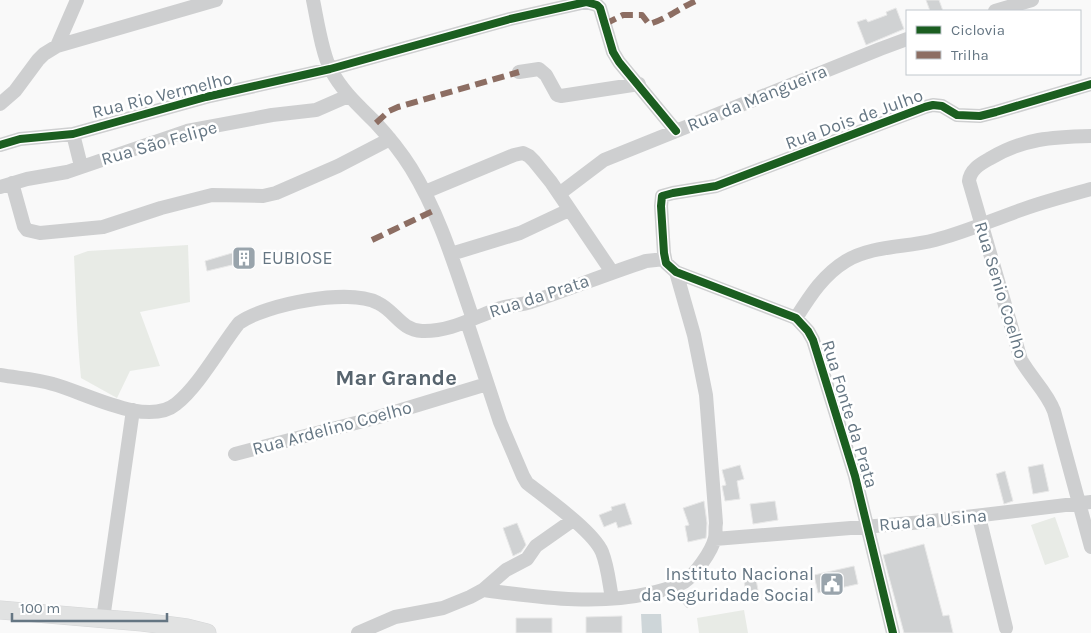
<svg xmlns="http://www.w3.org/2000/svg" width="1091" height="633" font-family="Karla,sans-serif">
<rect width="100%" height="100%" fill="#f9f9f9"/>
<path fill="#e8ebe6" d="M188 245 190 302 140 312 160 366 130 371 117 398 81 378C77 337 76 297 74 256L88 251Z
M1055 517 1069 557 1045 565 1031 525Z
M744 610 748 633H699L697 618Z"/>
<path fill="#ced6d9" d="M641 614H661L662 633H642Z"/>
<path fill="#d0d2d3" stroke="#e8e8e8" d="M926 0H939L943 11H930Z
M896 8 904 29 866 45 857 22 866 19 868 22 887 15 886 12Z
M249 248 254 264 238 268 236 264 207 271 205 261Z
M1043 464 1049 491 1033 494 1028 467Z
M740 465 744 479 737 481 740 499 725 501 722 486 726 485 722 470Z
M1005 471 1013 501 1004 504 996 474Z
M704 501 707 523 706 538 688 542 685 526 689 525 683 508Z
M775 501 778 520 753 524 750 504Z
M625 503 632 524 618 528 616 522 604 527 599 515 612 510 611 507Z
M517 523 526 545 521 552 513 556 503 528Z
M924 544 943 616 949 615 953 633H904L883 555Z
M854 566 858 584 818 593 814 575Z
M756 579 759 596 747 598 744 581Z
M695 589 701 596 687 608 681 601Z
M622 616V633H586V617Z
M516 618H552V633H516Z"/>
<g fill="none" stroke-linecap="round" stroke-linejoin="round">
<g stroke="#d5d6d7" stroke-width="19">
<path id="major" d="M0 610 142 622 187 628 207 633"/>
</g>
<path stroke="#cecfd0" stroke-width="14" d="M313 0C317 19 322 54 331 70 342 91 359 106 375 122 388 136 401 152 411 168 440 215 455 267 473 319
M995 11 1032 0
M57 46 77 0
M519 72 539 69 546 75 557 95 561 96 639 84
M0 104 15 91 38 60 44 54 57 46 216 0
M73 134 81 166
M1091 136C1052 137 1024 138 989 159 980 164 970 170 969 181L1021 360C1031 378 1047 392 1054 411L1091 547
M0 145 20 139 73 134 206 97 330 69 510 19 586 2 597 5 600 8 613 52 619 62 676 131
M12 183 24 226 27 230 40 233 103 227 161 208 212 195 263 196 276 193 338 166 390 139
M0 187 27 179 67 172 187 131 272 115 316 110 348 96
M425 192 514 155 523 153 529 156 534 161 551 182 612 272
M559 194 604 160 880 49 907 39
M451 254 520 233 569 210
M796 318C810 296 823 275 846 261 873 245 905 248 935 240 963 233 990 221 1018 211 1042 202 1066 196 1091 189
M467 322 500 422 523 476 527 483C546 498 593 531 602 552 608 567 609 583 612 598
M0 375C17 378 36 379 53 384 84 392 147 428 176 404 199 386 220 347 239 323 266 304 348 288 378 303 395 311 401 330 422 331 451 332 474 317 501 308 511 305 521 305 531 302 569 289 607 274 646 261L665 259
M235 454 375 418 487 384
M979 517 1006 628
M715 539 924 522 1091 502
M483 590C539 597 596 606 651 593 663 590 674 588 684 582 695 575 712 551 715 538 716 534 715 528 716 523L706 395 694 335 676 272
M103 619 133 410
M358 633 395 617 443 608 470 597 483 590 506 570 527 559 536 546 573 520
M893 633 855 476 813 340 808 331 796 318 676 272 666 263 664 253 661 206 662 196 673 193 716 186 925 107 933 105 942 106 957 115 980 116 996 112 1091 84"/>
<use href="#major" stroke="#e1e2e2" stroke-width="18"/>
<path stroke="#8d6e63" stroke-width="6" stroke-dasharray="12 6" stroke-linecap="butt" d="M605 24 623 15H642L649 24C667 19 681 7 698 0
M376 123 389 111 398 107 519 72
M372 240 433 211"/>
<g stroke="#fff" stroke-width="11">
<path id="cycleway" d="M0 145 20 139 73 134 206 97 330 69 510 19 586 2 597 5 600 8 613 52 619 62 676 131
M893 633 855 476 813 340 808 331 796 318 676 272 666 263 664 253 661 206 662 196 673 193 716 186 925 107 933 105 942 106 957 115 980 116 996 112 1091 84"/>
</g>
<use href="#cycleway" stroke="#1b5e20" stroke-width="8"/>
</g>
<defs>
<g id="building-square" transform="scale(1.25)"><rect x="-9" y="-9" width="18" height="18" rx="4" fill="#99a4ac" stroke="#fff"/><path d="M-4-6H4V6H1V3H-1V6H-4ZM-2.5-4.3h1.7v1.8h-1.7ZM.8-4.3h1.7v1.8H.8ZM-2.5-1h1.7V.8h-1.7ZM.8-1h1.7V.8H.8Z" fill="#fff"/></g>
<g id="civic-square" transform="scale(1.25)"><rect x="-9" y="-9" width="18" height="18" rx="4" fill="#99a4ac" stroke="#fff"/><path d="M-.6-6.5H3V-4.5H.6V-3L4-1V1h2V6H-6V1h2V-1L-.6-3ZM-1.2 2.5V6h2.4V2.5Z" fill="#fff"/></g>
</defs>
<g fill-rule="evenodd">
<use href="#building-square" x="244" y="258"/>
<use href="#civic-square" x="832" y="584"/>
</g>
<g text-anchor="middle" stroke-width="5" stroke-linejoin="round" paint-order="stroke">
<g font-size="18" fill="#657683" stroke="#fff">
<text transform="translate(162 95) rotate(-14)" y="6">Rua Rio Vermelho</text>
<text transform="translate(757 98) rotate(-22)" y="6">Rua da Mangueira</text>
<text transform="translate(854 119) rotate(-20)" y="6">Rua Dois de Julho</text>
<text transform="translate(159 143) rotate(-16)" y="6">Rua São Felipe</text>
<text transform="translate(1001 290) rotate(73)" y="6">Rua Senio Coelho</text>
<text transform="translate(539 296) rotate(-18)" y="6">Rua da Prata</text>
<text transform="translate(850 414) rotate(73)" y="6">Rua Fonte da Prata</text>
<text transform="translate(332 428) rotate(-15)" y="6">Rua Ardelino Coelho</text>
<text transform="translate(933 520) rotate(-5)" y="6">Rua da Usina</text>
</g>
<g font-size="18" fill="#657683" stroke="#fff" text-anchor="start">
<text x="262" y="264">EUBIOSE</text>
<text x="814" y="580" text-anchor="end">Instituto Nacional<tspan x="814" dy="21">da Seguridade Social</tspan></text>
</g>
<g font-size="22" font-weight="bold" fill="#57646e" stroke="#fff">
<text x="396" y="385">Mar Grande</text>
</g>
</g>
<rect x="906" y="10" width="175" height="65" fill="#ffffff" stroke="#c1c8cd"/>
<rect x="916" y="26" width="25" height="8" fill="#1b5e20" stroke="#c1c8cd"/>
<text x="951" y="35" font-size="15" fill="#657683">Ciclovia</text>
<rect x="916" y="51" width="25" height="8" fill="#8d6e63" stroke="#c1c8cd"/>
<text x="951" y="60" font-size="15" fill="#657683">Trilha</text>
<path d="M12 613v8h155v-8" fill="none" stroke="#657683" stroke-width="2.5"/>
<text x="20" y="613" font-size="15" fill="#657683" stroke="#ffffff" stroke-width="4" paint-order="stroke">100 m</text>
</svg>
